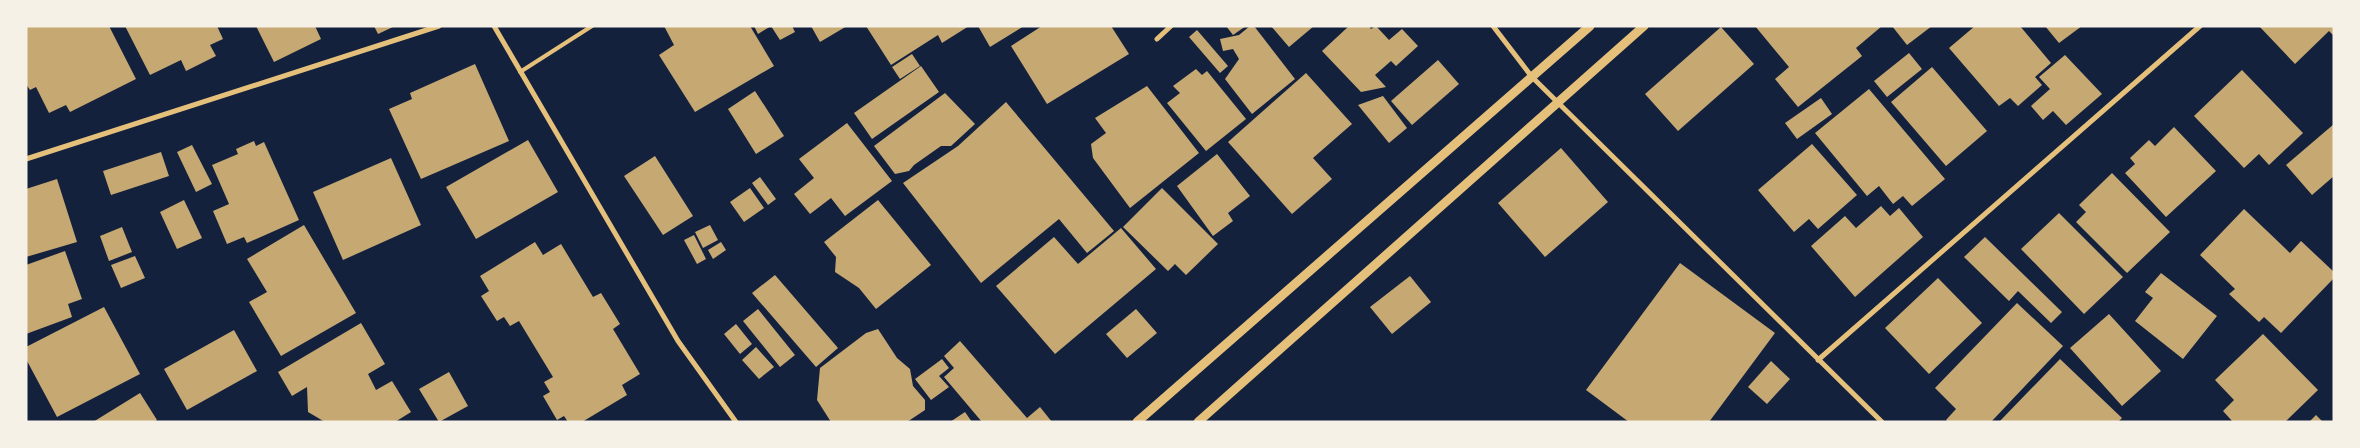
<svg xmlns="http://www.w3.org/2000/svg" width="2360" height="448" font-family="'Zilla Slab',serif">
<rect width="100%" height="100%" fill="#14213d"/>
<path fill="#c6a872" d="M26 26H109L136 79 70 112 66 105 49 113 36 87 30 90 26 84Z
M125 26H217L223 39 210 45 216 56 186 71 181 60 150 75Z
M256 26H315L321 39 274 62Z
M374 26H395L378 34Z
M664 26H750L774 66 695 112 659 55 674 45Z
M754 26H771L758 34Z
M771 26H792L795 32 780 40Z
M811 26H847L820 42Z
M866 26H969L942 43 938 35 891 65Z
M978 26H1024L990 47Z
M1042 26H1111L1129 54 1047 104 1011 46Z
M1226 26H1246L1233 35Z
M1250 26H1254L1295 79 1252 114 1225 79 1239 59 1233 49 1223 51 1220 39 1239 35Z
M1271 26H1314L1289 47Z
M1349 26H1369L1371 29 1376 26 1389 40 1402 29 1418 46 1396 66 1391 61 1375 75 1386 87 1361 92 1322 51Z
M1755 26H1882L1856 48 1862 56 1798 107 1775 79 1789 67Z
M1892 26H1932L1907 45Z
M1975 26H2020L2051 63 2035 77 2042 85 2018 106 2010 98 1999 106 1949 48Z
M2045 26H2082L2059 43Z
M2259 26H2334V36L2329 31 2295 64Z
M1721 27 1754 64 1678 131 1645 94Z
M1197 30 1228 66 1220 73 1189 37Z
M1909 53 1922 69 1887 97 1874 81Z
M912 54 920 66 900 79 892 67Z
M2065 55 2102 94 2066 125 2053 111 2043 120 2031 106 2050 89 2039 77Z
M1438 60 1459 84 1412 125 1391 101Z
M475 64 509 141 421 179 389 109 412 99 410 93Z
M921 66 939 92 872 139 854 113Z
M1932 67 1987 131 1946 166 1891 102Z
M1196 69 1202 75 1207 71 1246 119 1206 151 1167 103 1180 93 1173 86Z
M2242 70 2303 133 2269 165 2259 154 2244 168 2194 116Z
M1306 73 1352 124 1313 158 1332 179 1292 214 1228 142Z
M1147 86 1199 153 1130 208 1093 158 1091 144 1106 133 1095 118Z
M1869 89 1945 179 1912 206 1903 196 1893 204 1879 186 1867 196 1815 133Z
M755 91 784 136 756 154 728 109Z
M945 93 975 124 951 146H941L914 165 909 171 895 174 874 146Z
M1383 96 1407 128 1389 143 1358 105Z
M1821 98 1832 114 1797 139 1785 123Z
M1006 102 1114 231 1087 253 1059 219 981 283 903 183 958 146Z
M847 123 892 181 845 216 831 198 810 214 794 194 814 178 799 159Z
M2334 124V176L2312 195 2286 165Z
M2174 127 2216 171 2166 217 2125 173 2135 164 2130 158 2149 140 2155 146Z
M528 140 558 192 476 239 446 187Z
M254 141 256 146 264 142 299 220 247 243 244 237 227 244 213 211 229 204 212 165 238 154 236 149Z
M1812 144 1857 195 1818 229 1809 219 1794 232 1758 190Z
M192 145 212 184 196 192 177 152Z
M1561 148 1608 202 1545 257 1498 203Z
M161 152 169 176 111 195 103 171Z
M1217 154 1250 196 1228 213 1233 221 1213 236 1177 186Z
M655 156 693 216 663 235 624 176Z
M391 158 421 225 343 260 313 192Z
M2112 173 2170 232 2127 273 2076 222 2086 212 2079 205Z
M760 177 776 199 768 205 752 183Z
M57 179 77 242 26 257V189Z
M750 188 764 208 744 222 730 202Z
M1162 188 1218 244 1186 275 1175 264 1168 271 1123 227Z
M184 200 202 238 177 249 160 212Z
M878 200 931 265 876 309 859 288 835 272 836 257 824 242Z
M1881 206 1890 216 1899 208 1923 237 1855 297 1811 246 1845 216 1856 228Z
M2244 209 2290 253 2301 241 2334 272V278L2281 333 2264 317 2259 322 2229 294 2235 289 2200 255Z
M2059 213 2123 277 2084 314 2021 249Z
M304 225 356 313 281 356 249 302 267 292 247 259Z
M710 225 718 240 703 248 695 232Z
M122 227 132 252 109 261 100 236Z
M1121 228 1156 269 1055 354 996 286 1054 237 1078 264Z
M694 235 706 259 697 264 684 240Z
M1985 237 2062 312 2051 323 2018 291 2009 301 1964 257Z
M535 242 543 255 561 244 593 297 601 293 620 324 613 329 640 374 622 385 627 395 582 422H568L564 416 557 420 543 396 550 392 544 382 553 377 519 321 510 326 504 317 497 321 481 296 489 291 480 276Z
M721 242 726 250 713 259 708 250Z
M65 251 82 299 68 304 72 317 26 334V265Z
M135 256 145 278 121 288 111 265Z
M1680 263 1775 333 1709 422H1629L1586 390Z
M2161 273 2217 316 2183 359 2135 321 2153 298 2145 292Z
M775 275 838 348 816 367 752 293Z
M1410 276 1431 302 1392 334 1370 307Z
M1938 278 1982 323 1929 374 1885 328Z
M2017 303 2063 346 1991 422H1948L1946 420 1956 409 1935 388Z
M104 307 140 374 57 417 26 359V347Z
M758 309 795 355 780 367 743 321Z
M1136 309 1157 333 1127 358 1106 334Z
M2109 314 2161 371 2122 406 2070 348Z
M361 323 385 364 368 374 376 390 392 381 411 412 395 422H325L308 412 307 387 292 396 278 372Z
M736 324 752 344 740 354 724 334Z
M878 329 897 358 910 369 913 386 925 400V410L907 422H831L817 400 820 368 866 333Z
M234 330 257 371 187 410 164 369Z
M2263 334 2318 390 2285 422H2233L2223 411 2234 400 2215 380Z
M960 341 1027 418 1040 407 1052 422H982L944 377 954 368 944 356Z
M756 347 774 367 759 379 742 360Z
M942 359 949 368 939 376 949 387 931 400 915 379Z
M2060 359 2122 418 2118 422H1999Z
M1771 361 1790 379 1767 404 1748 387Z
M449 372 468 406 439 422 419 389Z
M140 393 157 420 154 422H93Z
M965 412 972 422H950Z
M2316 415 2323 422H2309Z"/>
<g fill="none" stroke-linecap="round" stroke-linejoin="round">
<path stroke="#e5c07b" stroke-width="4" d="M520 72 592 26"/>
<path stroke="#e5c07b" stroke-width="5" d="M494 26 678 341 736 422
M1493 26 1532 77 1882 422
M1157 39 1171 26
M26 159 439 26
M1818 360 2200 26"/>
<path stroke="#e5c07b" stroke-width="9" d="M1137 422 1590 26
M1198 422 1644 26"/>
</g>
<rect width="2360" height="448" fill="none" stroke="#f6f1e7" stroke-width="55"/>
</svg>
